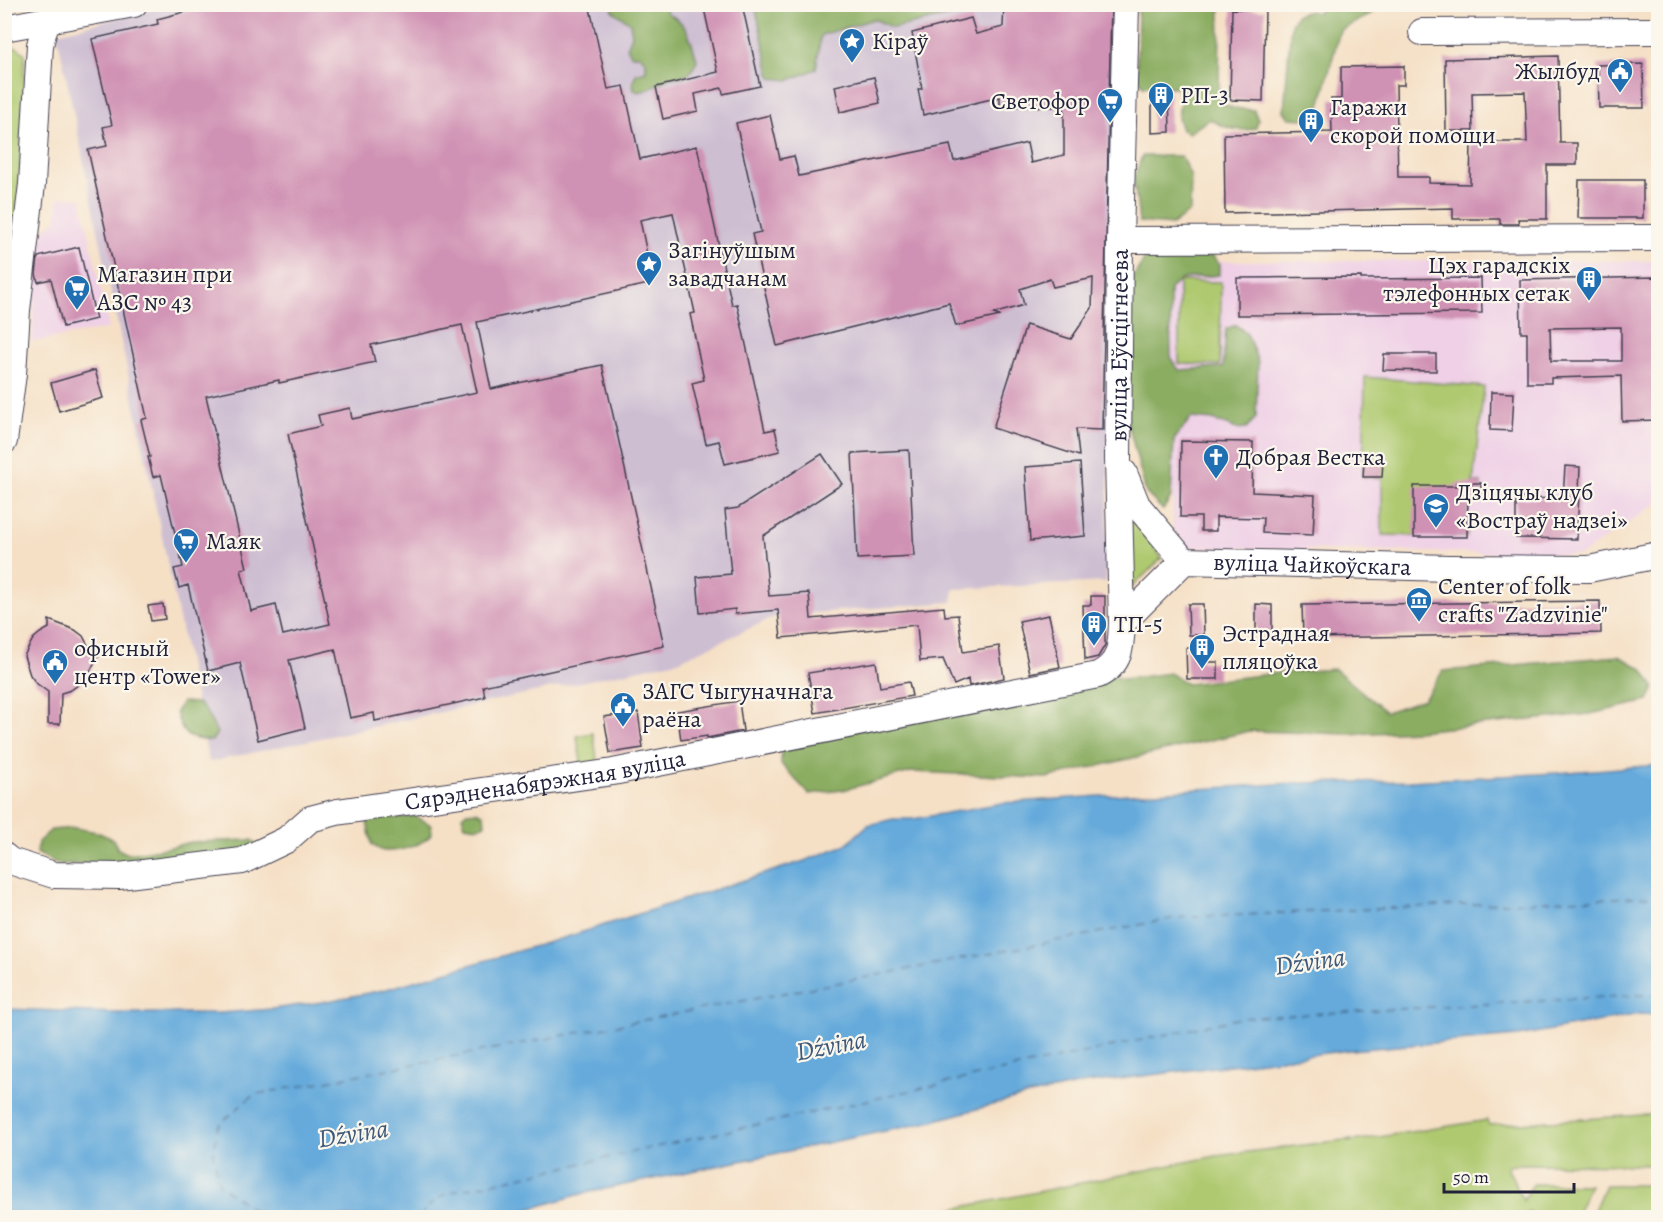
<svg xmlns="http://www.w3.org/2000/svg" width="1663" height="1222" font-family="Alegreya,serif">
<rect width="100%" height="100%" fill="#fbf7ec"/>
<filter id="ink" filterUnits="userSpaceOnUse"><feTurbulence type="fractalNoise" baseFrequency=".0167" numOctaves="2"/><feDisplacementMap in="SourceGraphic" scale="12" xChannelSelector="R" yChannelSelector="G"/><feConvolveMatrix kernelMatrix="1 2 1 2 8 2 1 2 1" color-interpolation-filters="sRGB"/></filter>
<filter id="wash" filterUnits="userSpaceOnUse"><feTurbulence type="fractalNoise" baseFrequency=".008" numOctaves="4" result="noise"/><feDisplacementMap in="SourceGraphic" scale="24" xChannelSelector="R" yChannelSelector="G"/><feGaussianBlur stdDeviation="1.35" result="paint"/><feColorMatrix in="noise" values="0 0 0 0 0 0 0 0 0 0 0 0 0 0 0 0 0 1.4 0 .05"/><feComposite in="paint" operator="in"/></filter>
<g filter="url(#wash)">
<rect width="100%" height="100%" fill="#f5e0c6"/>
<path fill="#efd0e6" d="M59 197 81 198 109 328 32 342 36 254 46 227 56 221Z
M1170 261H1658V503L1581 555 1188 547 1173 529Z"/>
<path fill="#cdbed2" d="M174 4 1119 5 1106 582 954 589 952 602 777 616 678 661 209 762 57 33Z"/>
<path fill="#afc96f" stroke="#687655" stroke-width="1.5" d="M7 46 18 48 25 54 19 190 5 302 4 47Z
M1179 281 1221 282 1220 365 1179 364Z
M1365 377 1484 387 1473 482 1481 483V497H1468L1467 537 1382 535V478L1363 477Z
M1130 515 1162 558 1131 588Z
M593 733 598 765 582 768 577 736Z
M1658 1114V1165L1520 1164 1507 1166 1523 1201 1533 1184 1590 1185 1575 1217H1542L1528 1212 1530 1217 937 1218 955 1213 927 1214 1216 1156 1352 1139 1347 1142 1487 1120 1489 1125Z
M1605 1185H1658V1217H1591Z"/>
<path fill="#8bad62" stroke="#56684e" stroke-width="1.5" d="M1325 4 1371 5 1372 14 1340 30 1320 106 1304 119 1289 118 1284 111 1291 24 1296 15 1310 11 1318 13Z
M612 5H665L667 13C689 24 690 38 697 60L692 71 684 76 669 78 649 89 639 92 634 90 633 81 636 74 646 71V62L640 55H632L627 48 632 35 630 23 613 11Z
M755 5 973 4V11L893 28 874 19 821 35 816 69 790 80 771 78Z
M1138 5H1220L1219 93 1221 103 1233 108 1254 110 1258 120 1256 128C1239 133 1224 128 1210 119L1189 133 1182 130 1178 118 1181 95 1176 87 1143 86 1137 74Z
M1142 156H1181L1191 177 1190 211 1172 225 1139 222 1134 178Z
M1213 256 1219 264V275L1182 279 1170 289 1171 359 1179 370 1223 367 1226 329 1236 325 1247 334 1258 362 1256 418 1246 428 1237 429 1213 420 1191 418 1174 440 1171 497 1163 510 1146 493 1127 419 1132 279 1145 258Z
M1619 656 1643 669 1654 687 1648 701 1590 714 1417 731 1349 734 1250 731 1046 778 911 772 843 790 809 794 781 764 782 746 1110 675 1123 679 1170 673 1187 684 1277 673 1335 669 1386 712 1424 699 1443 671Z
M182 702 198 703 205 710 217 733 212 741C187 739 182 737 176 712Z
M476 811 484 814 485 824 478 827 465 825 462 816 467 812Z
M385 816 393 818 415 816 431 825 432 833C424 845 400 852 385 851 381 851 376 847 372 845L367 822Z
M75 828 97 832 113 839 118 849 128 854 167 848 191 842 252 840 256 843 252 850 142 864H57L37 853 38 842 51 830Z"/>
<path fill="#65aadb" stroke="#44668b" stroke-width="1.5" d="M1658 765V1015L1640 1014 1518 1036 1350 1050 1087 1083 1025 1096 929 1122 581 1194 502 1217H5V1009L119 1013H220L272 1009 322 1002 383 990 570 936 804 861 845 845 868 825 893 819H913L1002 803 1198 789 1294 783 1409 781 1556 773Z"/>
<g fill="none" stroke-linecap="round" stroke-linejoin="round">
<path stroke="#3d587b" stroke-width="1.5" stroke-dasharray="8 6" stroke-linecap="butt" d="M265 1218 220 1186 213 1154 218 1126 253 1095 1175 918 1658 896
M420 1218 425 1209 447 1193 1241 1018 1658 994"/>
</g>
<g id="blocks">
<path fill="#d092b4" fill-rule="evenodd" d="M215 4H589L608 89 624 86 640 159 697 146 732 305 737 304 765 431 775 429 780 451 725 464 719 441 706 444 692 383 704 380 690 314 695 313 673 213 640 220 653 283 477 322 491 389 602 365 664 646 483 686 485 697 375 721 374 713 350 718 335 649 289 660 305 728 258 740 240 663 208 671 188 585 179 588 174 569 183 567 161 475 153 477 148 457H150L141 420 147 418 88 150 107 146 103 127 112 125 92 39 158 24 157 19ZM462 325 477 392 352 419 350 408 318 415 321 426 288 434 330 624 283 635 276 605 251 611 241 569 247 568 206 396 279 380V383L375 362 371 345Z
M703 4H742L760 86 723 94 722 88 695 94 698 111 663 119 656 87 718 72Z
M1004 4H1111L1102 430 1076 429 1079 456 993 428 1026 325 1071 339 1092 308 1093 278 1053 287 1050 279 1020 289 1024 305 993 314 1000 316 956 326 949 303 777 346 752 234 761 232 736 123 770 115 780 159 794 156 799 176 950 145 954 161 1027 143 1031 163 1064 155V107L1000 106V97L923 115 918 89H922L912 33 971 18 976 34 1003 27Z
M1232 9 1265 10 1263 101 1230 100Z
M1558 56 1560 143H1577V165H1547V219H1518L1519 224H1500V219H1453V208L1225 213 1224 134 1332 132 1331 99H1341V67L1404 66V85H1396L1398 177H1429V183L1470 184 1471 142H1527L1525 92 1472 93 1473 131H1446L1445 59Z
M1643 64 1644 108H1599L1598 65Z
M874 77 880 103 840 112 835 86Z
M1152 91H1169L1170 132 1152 133Z
M1579 180H1643V218H1578Z
M79 247 96 319 63 327 51 279 38 282 36 274 38 257Z
M1361 277V279L1481 278 1482 313 1237 315V278Z
M1657 277V282H1659V420L1622 421 1621 376 1551 378V383H1527V333H1521L1520 280ZM1621 327V361H1551L1550 328Z
M1384 354H1436V371L1383 370Z
M95 370 103 398 59 411 51 383Z
M1491 392 1514 393 1512 431 1490 430Z
M1181 441 1253 442 1252 492 1315 495 1313 535 1262 533 1263 518 1216 517V531H1201V517H1180Z
M909 450 914 556 857 559 852 453Z
M822 454 842 484 763 536 769 596 809 593 811 619 944 607 945 616 958 615 963 652 999 646 1004 678 969 686 968 679 954 685 943 659 920 661 917 625 781 638 778 610 735 614V609L700 613 697 577 731 574 725 510 738 508Z
M1364 461H1383L1382 477H1363Z
M1080 463 1085 536 1030 541 1025 467Z
M1565 466 1580 467 1577 539 1516 538V498L1563 499Z
M1456 483H1481V497H1468L1467 537H1414V486H1456Z
M1091 596H1105V645L1098 657 1085 660 1083 605H1091Z
M1600 601 1601 633 1308 638V636H1303L1302 605Z
M163 604 165 619 151 621 148 606Z
M1188 604H1203L1204 635H1189Z
M1256 604 1272 605V632H1256Z
M1049 615 1060 667 1030 673 1019 621Z
M49 620 75 630 83 636 91 651 100 652 86 679 71 690 61 693 60 724H48V692L36 683 30 675 24 656 33 639 40 633 49 628Z
M1186 648H1201V662H1218V679H1187Z
M876 662 880 687 909 682 912 696 815 713 808 673Z
M739 701 743 731 707 738V736L681 740 677 711Z
M638 712 643 748 610 753 604 717Z"/>
</g>
</g>
<g filter="url(#ink)">
<use href="#blocks" fill-opacity="0" stroke="#423e50" stroke-width="1.5"/>
<g fill="none" stroke-linecap="round" stroke-linejoin="round">
<g stroke="#423e50" stroke-width="28">
<g id="minor">
<path d="M4 28 134 4"/>
<path d="M1422 32 1658 31"/>
<path d="M1120 240 1658 238"/>
<path d="M4 441 13 374 17 310 32 184 40 45 46 22"/>
<path d="M1124 473 1137 505 1184 561"/>
<path id="s1" d="M1122 623 1184 561 1449 568 1589 569 1658 555"/>
<path id="s2" d="M4 856 10 861 54 875 119 876 242 861 286 840 310 819 337 812 613 772 1098 675C1121 664 1121 646 1122 623L1118 459 1120 240 1126 4"/>
</g>
</g>
<use href="#minor" stroke="#fff" stroke-width="26"/>
</g>
</g>
<defs>
<g id="sight-pin" transform="scale(1.35)"><path d="M0 17L-7.5 6A9.5 9.5 0 1 1 7.5 6Z" fill="#1f6fb2" stroke="#fbf7ec"/><path d="M0-6L1.8-2.2L6-1.7L2.9 1.2L3.7 5.4L0 3.3L-3.7 5.4L-2.9 1.2L-6-1.7L-1.8-2.2Z" fill="#fff"/></g>
<g id="civic-pin" transform="scale(1.35)"><path d="M0 17L-7.5 6A9.5 9.5 0 1 1 7.5 6Z" fill="#1f6fb2" stroke="#fbf7ec"/><path d="M-.6-6.5H3V-4.5H.6V-3L4-1V1h2V6H-6V1h2V-1L-.6-3ZM-1.2 2.5V6h2.4V2.5Z" fill="#fff"/></g>
<g id="building-pin" transform="scale(1.35)"><path d="M0 17L-7.5 6A9.5 9.5 0 1 1 7.5 6Z" fill="#1f6fb2" stroke="#fbf7ec"/><path d="M-4-6H4V6H1V3H-1V6H-4ZM-2.5-4.3h1.7v1.8h-1.7ZM.8-4.3h1.7v1.8H.8ZM-2.5-1h1.7V.8h-1.7ZM.8-1h1.7V.8H.8Z" fill="#fff"/></g>
<g id="supermarket-pin" transform="scale(1.35)"><path d="M0 17L-7.5 6A9.5 9.5 0 1 1 7.5 6Z" fill="#1f6fb2" stroke="#fbf7ec"/><path d="M-6-5.5h2.5l.6 2H6L4.5 2H-2.5L-4.4-4H-6ZM-1.5 3.2a1.3 1.3 0 1 0 .1 0ZM3 3.2a1.3 1.3 0 1 0 .1 0Z" fill="#fff"/></g>
<g id="church-pin" transform="scale(1.35)"><path d="M0 17L-7.5 6A9.5 9.5 0 1 1 7.5 6Z" fill="#1f6fb2" stroke="#fbf7ec"/><path d="M-1.2-6h2.4v3.5h3.3v2.4h-3.3V6h-2.4V-.1h-3.3v-2.4h3.3Z" fill="#fff"/></g>
<g id="school-pin" transform="scale(1.35)"><path d="M0 17L-7.5 6A9.5 9.5 0 1 1 7.5 6Z" fill="#1f6fb2" stroke="#fbf7ec"/><path d="M0-5L7-2L0 1L-7-2ZM-4 1L0 2.5L4 1V4Q0 6-4 4Z" fill="#fff"/></g>
<g id="museum-pin" transform="scale(1.35)"><path d="M0 17L-7.5 6A9.5 9.5 0 1 1 7.5 6Z" fill="#1f6fb2" stroke="#fbf7ec"/><path d="M0-6L6-3V-2H-6V-3ZM-5-1h2V3h-2ZM-1-1h2V3h-2ZM3-1h2V3H3ZM-6 4H6V6H-6Z" fill="#fff"/></g>
</defs>
<g fill-rule="evenodd">
<use href="#sight-pin" x="852" y="41"/>
<use href="#civic-pin" x="1620" y="71"/>
<use href="#building-pin" x="1161" y="95"/>
<use href="#supermarket-pin" x="1110" y="101"/>
<use href="#building-pin" x="1311" y="121"/>
<use href="#sight-pin" x="649" y="264"/>
<use href="#building-pin" x="1589" y="279"/>
<use href="#supermarket-pin" x="77" y="288"/>
<use href="#church-pin" x="1216" y="457"/>
<use href="#school-pin" x="1436" y="506"/>
<use href="#supermarket-pin" x="186" y="541"/>
<use href="#museum-pin" x="1419" y="600"/>
<use href="#building-pin" x="1094" y="624"/>
<use href="#building-pin" x="1202" y="647"/>
<use href="#civic-pin" x="55" y="662"/>
<use href="#civic-pin" x="623" y="705"/>
</g>
<g text-anchor="middle" stroke-width="4.5" stroke-linejoin="round" paint-order="stroke">
<g font-size="24" fill="#22223b" stroke="#fbf7ec" text-anchor="start">
<text x="872" y="49">Кіраў</text>
<text x="1600" y="79" text-anchor="end">Жылбуд</text>
<text x="1180" y="103">РП-3</text>
<text x="1090" y="109" text-anchor="end">Светофор</text>
<text x="1330" y="115">Гаражи<tspan x="1330" dy="28">скорой помощи</tspan></text>
<text x="668" y="258">Загінуўшым<tspan x="668" dy="28">завадчанам</tspan></text>
<text x="1570" y="273" text-anchor="end">Цэх гарадскіх<tspan x="1570" dy="28">тэлефонных сетак</tspan></text>
<text x="97" y="282">Магазин при<tspan x="97" dy="28">АЗС № 43</tspan></text>
<text x="1236" y="465">Добрая Вестка</text>
<text x="1456" y="500">Дзіцячы клуб<tspan x="1456" dy="28">«Востраў надзеі»</tspan></text>
<text x="206" y="549">Маяк</text>
<text x="1438" y="594">Center of folk<tspan x="1438" dy="28">crafts "Zadzvinie"</tspan></text>
<text x="1114" y="632">ТП-5</text>
<text x="1222" y="641">Эстрадная<tspan x="1222" dy="28">пляцоўка</tspan></text>
<text x="74" y="656">офисный<tspan x="74" dy="28">центр «Tower»</tspan></text>
<text x="642" y="699">ЗАГС Чыгуначнага<tspan x="642" dy="28">раёна</tspan></text>
</g>
<g font-size="24" fill="#22223b" stroke="#fbf7ec">
<text dy="8" stroke="none"><textPath href="#s2" startOffset="1464">вуліца Еўсцігнеева</textPath></text>
<text dy="8" stroke="none"><textPath href="#s1" startOffset="216">вуліца Чайкоўскага</textPath></text>
<text dy="8" stroke="none"><textPath href="#s2" startOffset="562">Сярэдненабярэжная вуліца</textPath></text>
</g>
<g font-size="26" font-style="italic" fill="#3d587b" stroke="#fbf7ec">
<text transform="translate(1310 961) rotate(-8)" y="9">Dźvina</text>
<text transform="translate(831 1045) rotate(-11)" y="9">Dźvina</text>
<text transform="translate(353 1133) rotate(-9)" y="9">Dźvina</text>
</g>
</g>
<rect width="1663" height="1222" fill="none" stroke="#fbf7ec" stroke-width="24"/>
<path d="M1444 1183v9h130v-9" fill="none" stroke="#22223b" stroke-width="3"/>
<text x="1453" y="1183" font-size="18" fill="#22223b" stroke="#fbf7ec" stroke-width="4.5" paint-order="stroke">50 m</text>
</svg>
